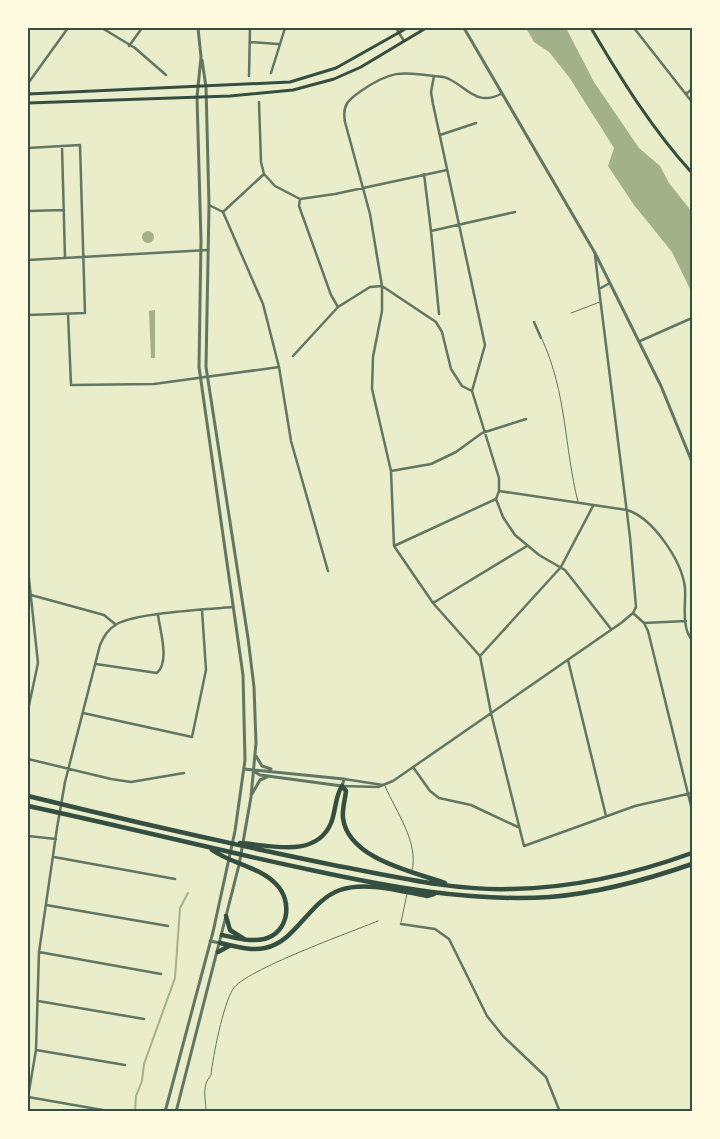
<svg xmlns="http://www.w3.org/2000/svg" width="720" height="1139" font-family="Quicksand,sans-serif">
<rect width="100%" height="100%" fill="#e9edc9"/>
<path fill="#a3b18a" d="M526 28H566L594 82 639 148 660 166 669 183 692 212V293L672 252 634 205 608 166 614 148 569 77 549 52 534 42Z
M142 237a6 6 0 1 1 12 0a6 6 0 1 1-12 0Z
M155 310V358H151L149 311Z"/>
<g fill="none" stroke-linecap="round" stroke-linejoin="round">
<path stroke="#a3b18a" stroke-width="2" d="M135 1112 136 1096 142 1081 144 1064 175 978 180 908 188 893"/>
<path stroke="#617663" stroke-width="1" d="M571 313 600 302
M542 339C567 394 564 446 578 502
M385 786C396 812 419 842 412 871
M401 922 407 894
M206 1112C206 1098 201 1087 211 1075 213 1056 223 1005 233 989 245 970 351 932 378 921"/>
<path stroke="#617663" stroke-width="2.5" d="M102 28 135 48 166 75
M396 28 404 41
M634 28 692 102
M250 42 278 44
M129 46 142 28
M271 73 285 28
M249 76 250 28
M434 76 431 92 433 104 485 345 472 391 499 478V491L496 499 503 517 515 535 539 555 565 570 611 629
M29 82 68 28
M501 94C477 106 469 89 449 79 444 76 440 77 434 76 401 71 390 71 361 91 348 100 342 105 345 122L370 214 382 286V311L373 357 372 389 391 471 394 546 433 603 480 656 491 713 524 846 635 806 692 793
M686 94 692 89
M259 102 261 162 264 174 275 186 300 199 335 194 447 170
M440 135 476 123
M62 146 65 258
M28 148 80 145 85 313 28 315
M424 174 431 231
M300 199 299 206 331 295 338 307
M209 205 223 212 263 304 279 367 291 441 328 571
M28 211 64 210
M223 212 264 174
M595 255 599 289
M28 260 208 250
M68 314 71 385 154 384 279 367
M439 314 431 231 515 212
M534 322 541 338
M640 341 692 318
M293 356 338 307 370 287 382 286 436 322 442 332 451 369 462 386 472 391
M391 471 431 464 456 452 482 433 526 419
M499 491 627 510C653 518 682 561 685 588 686 604 681 627 692 640
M394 546 496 499
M28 570 38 663 28 710
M31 595 104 615 115 624
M433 603 527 546
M633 613 644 623 648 631 692 810
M644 623 686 621
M480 656 561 567 593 506
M568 660 606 816
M96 664 157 673C170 661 160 631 158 615
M83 713 192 737 206 670 202 610
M28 759 111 779 131 782 184 773
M413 767 430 791 439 798 471 805 518 827
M344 779 383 785
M342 786 378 787 393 781 621 623 633 613 636 607 630 537 599 289 610 283
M28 836 56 839
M54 857 175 879
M46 905 168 926
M401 924 435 929 449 939 487 1016 503 1036 546 1077 560 1112
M39 952 161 974
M38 1001 144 1019
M36 1050 125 1065
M114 1112 28 1097 36 1050 39 952 57 828 65 782 100 645C104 636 108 629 117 624 135 613 209 609 233 607"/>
<path stroke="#617663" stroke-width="3" d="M464 28 595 253 661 386 692 462
M256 756 262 766 271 769
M244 769 344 779 342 786 260 775 253 771
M252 794 260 780 267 777
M210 941 220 943
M165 1112 213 932 235 831 245 760 243 675 199 367 201 241 197 97 201 57 198 28
M176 1112 239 865 251 797 256 743 254 687 248 638 206 367 209 205 206 87 202 60"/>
<path stroke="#344e41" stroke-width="3" d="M463 28H465
M591 28C621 79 652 129 692 173
M28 94 290 82 336 68 407 28
M28 103 230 96 293 90 334 79 361 67 426 28"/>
<path stroke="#344e41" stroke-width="4.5" d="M342 786 346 791C345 800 342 809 343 818 348 859 414 872 445 883
M28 796C129 821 231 844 333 865 392 876 452 891 512 889 575 888 634 874 692 853
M28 806C122 826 216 850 311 870 390 887 469 902 550 897 600 893 646 880 692 864
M240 843C270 845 316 859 331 823 336 811 335 796 342 786
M212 850C232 864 258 866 276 884 293 901 289 933 264 939 250 942 235 938 222 935
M226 916 230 930 244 939
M220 943C235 946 250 951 265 948 296 942 309 901 340 890 366 881 400 891 427 896L434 894
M218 952 229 946"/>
</g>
<rect width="720" height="1139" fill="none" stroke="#fefae0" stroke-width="58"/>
<rect x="29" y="29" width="662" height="1081" fill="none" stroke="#344e41" stroke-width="2"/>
</svg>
